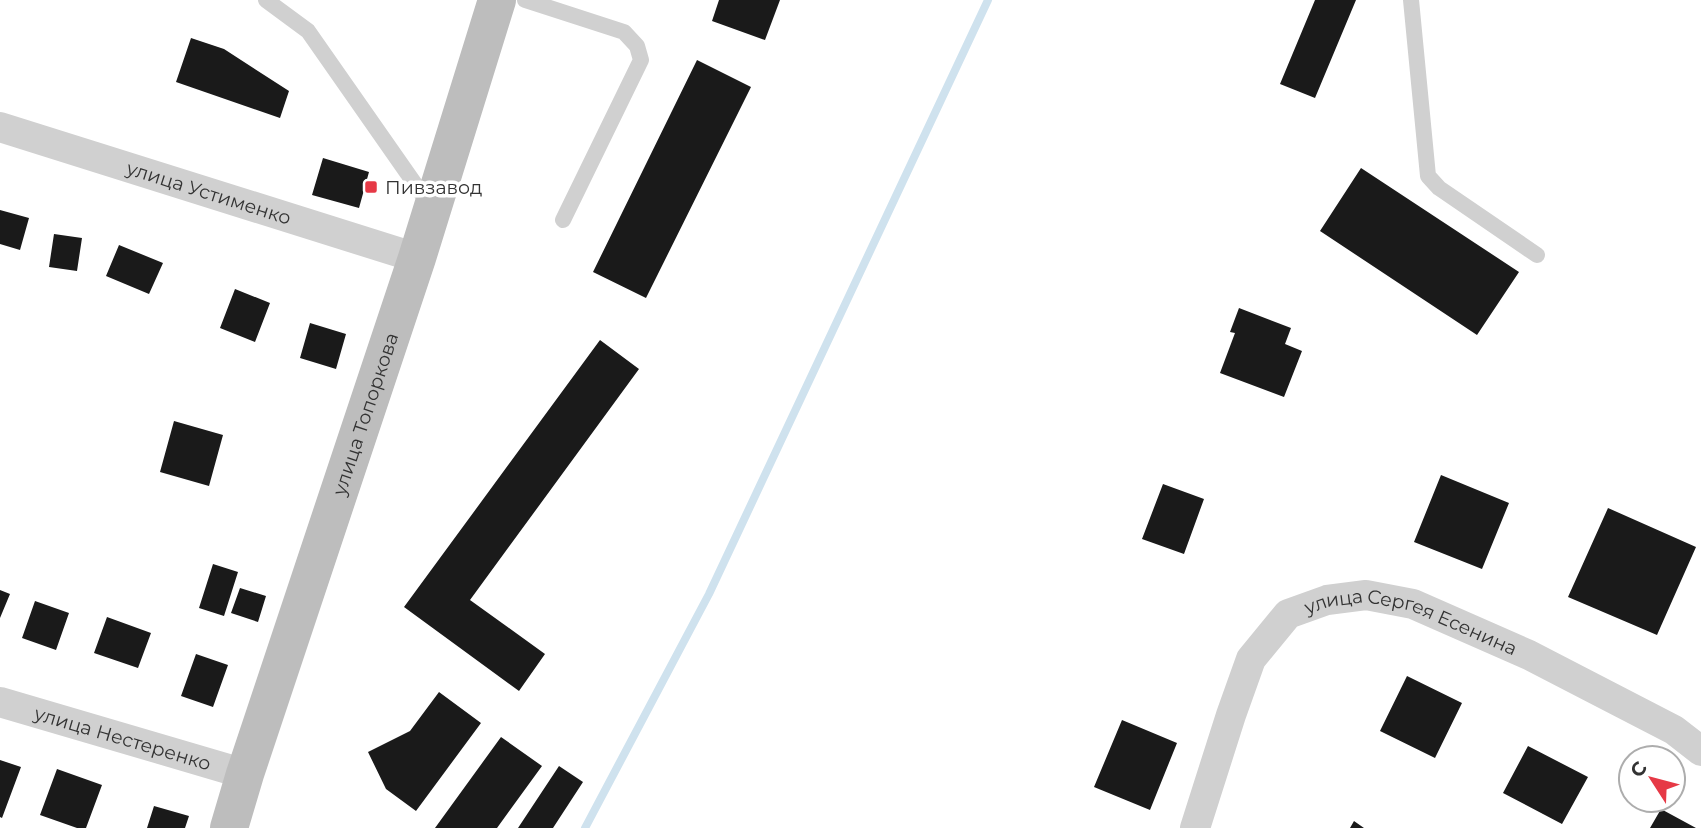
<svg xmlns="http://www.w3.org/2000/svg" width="1701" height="828" font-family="Montserrat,sans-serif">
<rect width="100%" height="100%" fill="#fff"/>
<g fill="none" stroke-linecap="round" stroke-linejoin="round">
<path stroke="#cfe2ee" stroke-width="8" d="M585 828 709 594 988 0"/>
</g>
<path fill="#1a1a1a" d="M719 0H780L765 40 712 21Z
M1315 0H1356L1315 98 1280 84Z
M191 38 224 49 289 91 280 118 176 82Z
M697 60 751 87 646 298 593 272Z
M323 158 369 172 359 208 312 195Z
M1361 168 1519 272 1477 335 1320 231Z
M0 210 29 218 20 250 0 244Z
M54 234 82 238 77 271 49 267Z
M119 245 163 263 149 294 106 276Z
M235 289 270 303 255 342 220 328Z
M1239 308 1291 328 1285 344 1302 351 1284 397 1220 373 1235 333 1230 332Z
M310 323 346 334 336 369 300 358Z
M600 340 639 369 470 600 545 654 519 691 404 607Z
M174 421 223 435 209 486 160 472Z
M1441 475 1509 503 1482 569 1414 542Z
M1163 484 1204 499 1184 554 1142 539Z
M1608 508 1696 547 1657 635 1568 597Z
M213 564 238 572 224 616 199 608Z
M240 588 266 596 258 622 231 613Z
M0 590 10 594 0 618Z
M35 601 69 613 56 650 22 638Z
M107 617 151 633 138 668 94 653Z
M196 654 228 665 213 707 181 696Z
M1407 676 1462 703 1435 758 1380 731Z
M439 692 481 723 416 811 386 789 368 752 410 731Z
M1122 720 1177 743 1150 810 1094 787Z
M501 737 542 766 497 828H435Z
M1528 746 1588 777 1562 824 1503 793Z
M0 760 21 767 2 818 0 817Z
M559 766 583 782 553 828H518Z
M57 769 102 785 86 828H77L40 815Z
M154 806 189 816 185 828H147Z
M1661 809 1696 828H1650Z
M1354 821 1364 828H1350Z"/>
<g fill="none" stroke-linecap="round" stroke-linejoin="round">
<path stroke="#d0d0d0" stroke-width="16" d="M266 0 308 31 431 207
M525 0 624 32 637 46 641 60 563 220
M1411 0 1428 176 1439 188 1537 255"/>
<g stroke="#d0d0d0" stroke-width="30">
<path id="s1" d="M0 127 417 258"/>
<path id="s2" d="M0 702 245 774"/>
<path id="s3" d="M1195 828 1231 715 1251 659 1288 614 1327 600 1366 595 1413 604 1529 655 1674 730 1701 751"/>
</g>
<path stroke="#bdbdbd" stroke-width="38" id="s4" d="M229 828 245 774 417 258 497 0"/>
</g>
<rect fill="#e63946" stroke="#fff" stroke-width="2.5" x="364" y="180" width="14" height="14" rx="3.5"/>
<g text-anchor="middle" stroke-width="7" stroke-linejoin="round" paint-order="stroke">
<g font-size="19" fill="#333" stroke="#fff" text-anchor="start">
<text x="385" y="194">Пивзавод</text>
</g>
<g font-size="19" fill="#333" stroke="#fff">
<text dy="7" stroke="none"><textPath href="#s1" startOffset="219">улица Устименко</textPath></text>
<text dy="7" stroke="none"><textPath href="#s4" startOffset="436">улица Топоркова</textPath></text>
<text dy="7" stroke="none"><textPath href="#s3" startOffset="366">улица Сергея Есенина</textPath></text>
<text dy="7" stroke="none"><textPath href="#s2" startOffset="128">улица Нестеренко</textPath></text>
</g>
</g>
<g transform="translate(1652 779) rotate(306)"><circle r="33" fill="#ffffff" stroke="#adadad" stroke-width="2"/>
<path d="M0-5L12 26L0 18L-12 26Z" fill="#e63946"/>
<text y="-10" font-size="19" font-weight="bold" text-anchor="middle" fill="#333333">С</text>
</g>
</svg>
